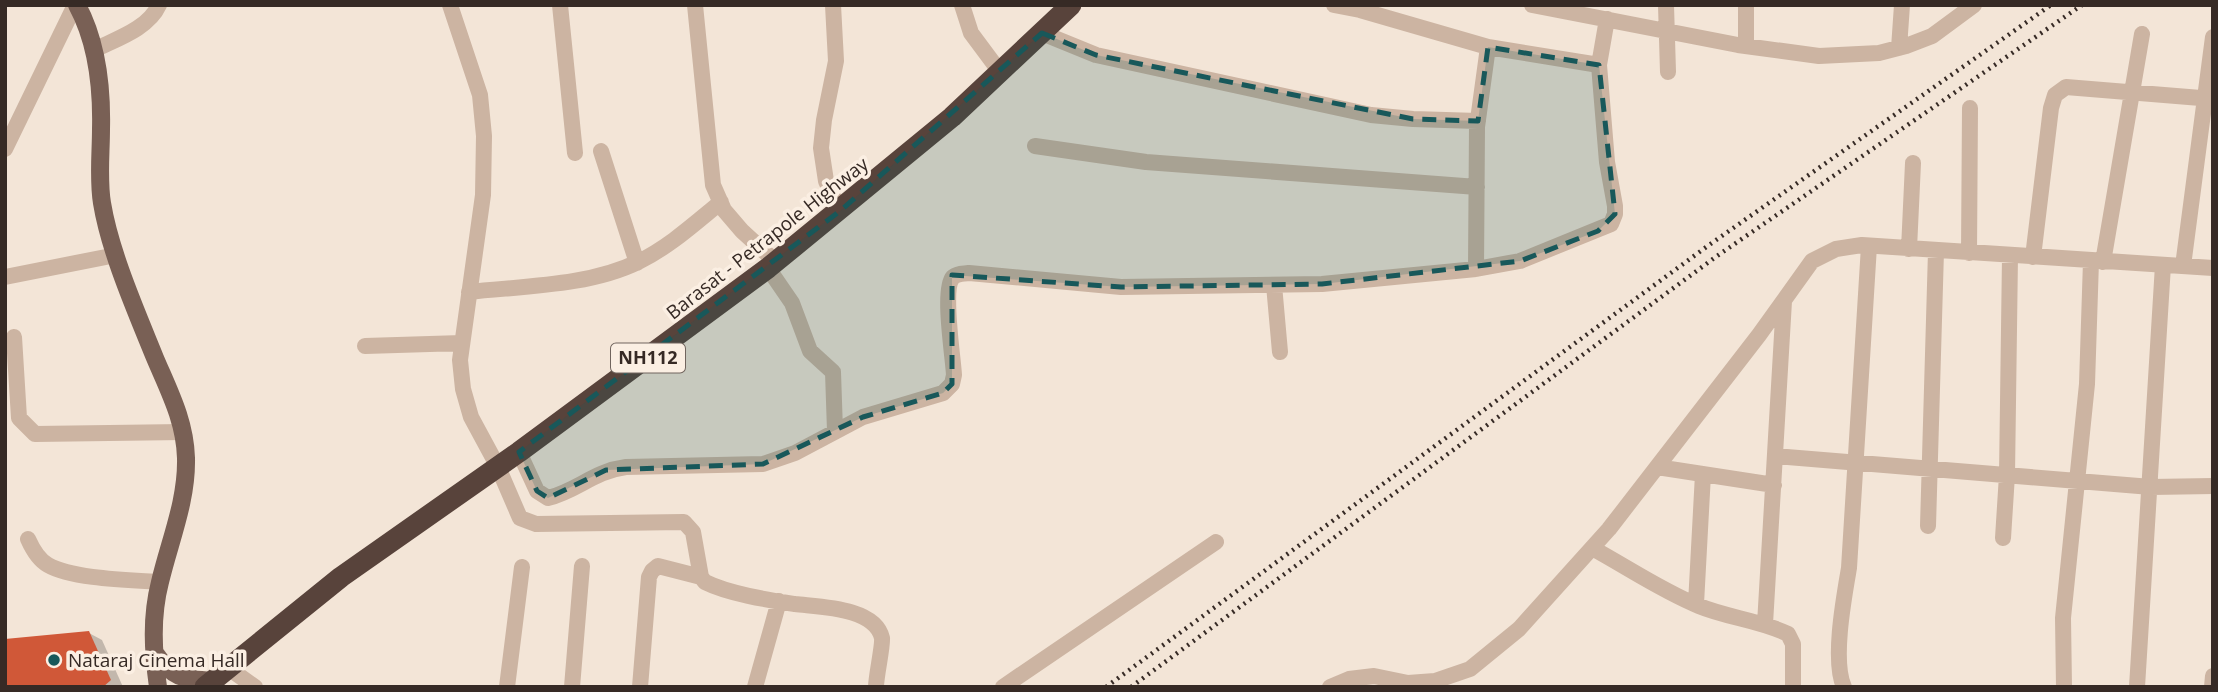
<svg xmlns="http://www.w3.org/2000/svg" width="2218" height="692" font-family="'Open Sans',sans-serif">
<rect width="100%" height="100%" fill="#f3e5d7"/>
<path fill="#0003" d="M89 633 102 640 123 687H6Z"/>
<path fill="#d05838" d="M89 631 111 680 103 687H5V639Z"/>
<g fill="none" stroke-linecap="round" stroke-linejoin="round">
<path stroke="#ccb4a2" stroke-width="16" d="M450 5 480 95 484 136 483 195 460 360 463 389 471 417 498 467 520 518 536 524 684 522 693 532 701 577 705 582C729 594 769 600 795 604 819 607 875 607 882 638 883 646 876 676 876 687
M560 5 575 153
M695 5 713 185 724 210 742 231 776 262
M833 5 836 61 824 120 821 148 826 181 840 211
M962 5 971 33 1000 72
M1334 5 1360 10 1488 47 1599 65
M1532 5 1738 45 1819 56 1879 53 1906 46 1932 36 1974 5
M1666 5 1668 72
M1746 5V46
M1042 33 1096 55 1371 115 1413 119 1478 121
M1899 48 1902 5
M94 50C116 39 148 29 159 5
M1035 146 1146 162 1477 187
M5 149 75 5
M601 151 637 263
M1909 249 1913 163
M1969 253 1970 108
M2033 257 2051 108 2055 95 2066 87 2213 99
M2103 262 2142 34
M2183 266 2213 37
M768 268 792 303 810 351 833 372 835 431
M1476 269 1477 127 1488 47
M5 277 116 255
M1274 285 1280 352
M469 292C523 286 589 286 638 262 669 247 694 224 721 202
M14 337 19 418 35 434 183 432
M365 346 462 343
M519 452 537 491 548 498C577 491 594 471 626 467L763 464 795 453 863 417 943 393 952 384 954 375C953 356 942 289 953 277 958 273 963 274 969 273L1121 287 1322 284 1476 269 1520 261 1611 224 1615 214V206L1607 162 1599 65 1607 19
M1775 456 2151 487 2213 486
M1657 467 1774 485
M1928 526 1936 251
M2003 538 2007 475 2010 256
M28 539C32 548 39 560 48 565 72 579 131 580 160 582
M1592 548C1627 567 1662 591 1699 606 1728 618 1760 620 1788 634L1793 644V687
M1696 604 1703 474
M1765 624 1784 301
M227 667 255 687
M507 687 522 567
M572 687 582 566
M640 687 649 577 652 571 658 566 701 577
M755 687 779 601
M1003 687 1216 542
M1330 687 1349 679 1374 676 1408 683 1435 681 1470 669 1519 629 1609 529 1759 335 1812 261 1836 249 1862 245 2213 268
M1844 687C1832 661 1844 597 1849 568L1869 246
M2064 687 2063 618 2087 384 2091 261
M2137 687 2163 265
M2212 687 2213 676"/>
<path stroke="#796055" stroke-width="18" d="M77 5C97 42 102 87 101 129 101 153 98 179 102 203 110 252 136 311 155 358 169 391 185 421 186 458 187 501 170 540 160 582 151 617 153 651 158 687
M155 653C172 678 183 679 212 681"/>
<path stroke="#58433b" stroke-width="21" d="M205 687 341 577 519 452 768 268 952 117 1071 5"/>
<path stroke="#362a25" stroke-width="4.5" stroke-dasharray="2 5" stroke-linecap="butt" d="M1106 687 1709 245 2051 5
M1131 687 1717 256 2082 5"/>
</g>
<path fill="#18585a" fill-opacity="0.2" stroke="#18585a" stroke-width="5" stroke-dasharray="14 9" stroke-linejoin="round" d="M1042 33 1096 55 1413 119 1478 121 1488 47 1599 65 1615 214 1598 231 1520 261 1322 284 1121 287 952 275V384L943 393 863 417 763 464 606 470 548 498 537 491 519 452 840 211Z"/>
<circle fill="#18585a" stroke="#fbefe3" stroke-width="2.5" cx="54" cy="660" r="7"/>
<g text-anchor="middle" stroke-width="7" stroke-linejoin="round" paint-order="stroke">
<rect fill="#fbefe3" stroke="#71655e" stroke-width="2" x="611" y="343.5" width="74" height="29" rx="5"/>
<g font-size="18" font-weight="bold" fill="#362a25">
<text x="648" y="364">NH112</text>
</g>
<g font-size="19" fill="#362a25" stroke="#fbefe3">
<text transform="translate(767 238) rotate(-38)" y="7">Barasat - Petrapole Highway</text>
</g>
<g font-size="19" fill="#362a25" stroke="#fbefe3" text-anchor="start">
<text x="68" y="667">Nataraj Cinema Hall</text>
</g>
</g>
<rect width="2218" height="692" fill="none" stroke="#362a25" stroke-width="14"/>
</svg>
